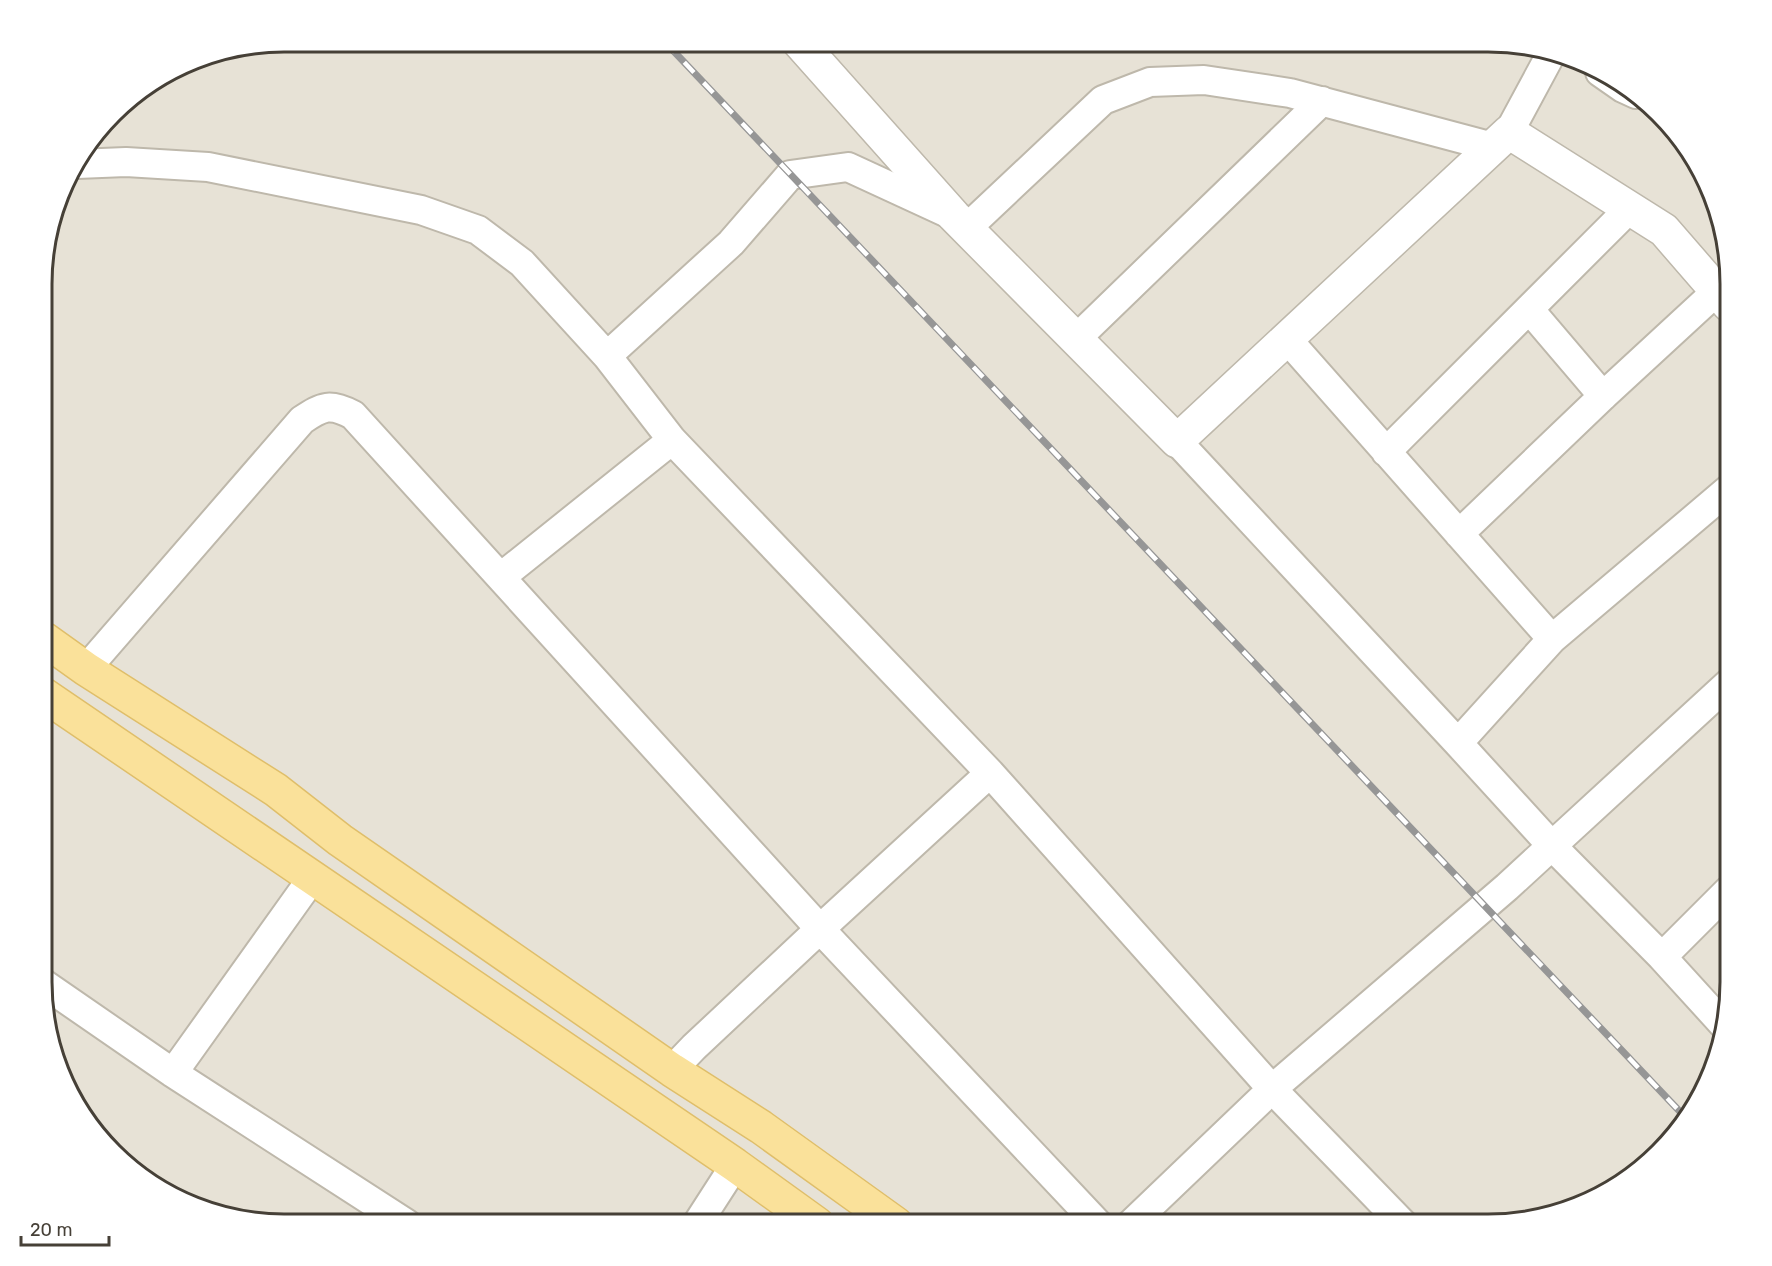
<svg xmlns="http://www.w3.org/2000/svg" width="1772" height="1266" font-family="Rubik,sans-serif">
<rect width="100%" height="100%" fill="#f3f0e8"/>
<path fill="#e7e2d6" d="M285 42 1503 43 1580 60 1635 92 1705 177 1729 269V997L1712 1074 1680 1129 1595 1199 1488 1224 269 1223 206 1211 137 1174 74 1102 44 1013V253L67 177 124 102 192 60Z"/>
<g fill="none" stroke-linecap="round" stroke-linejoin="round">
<g stroke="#beb8ab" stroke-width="32">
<path id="minor" d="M1600 72 1623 88 1636 94
M1509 132 1551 54
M77 164 126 162 208 167 421 210 478 230 522 263 607 356 731 243 790 175 848 167 952 215
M967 228 1103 100 1150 82 1204 80 1290 93 1493 147
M1529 309 1603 396
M1076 339 1322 101
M1287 339 1552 639
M607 356 672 440 990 773 1272 1089 1403 1224
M1177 441 1458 743 1552 846 1662 957 1723 1024
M1386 452 1630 208
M1459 534 1603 396 1718 290
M501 577 672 440
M86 669 302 420C323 406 330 403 353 415L820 929 1098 1224
M1458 743 1552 639 1729 489
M1662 957 1729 890
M44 984 173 1073 407 1224
M672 1070 694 1047 820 929 990 773
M173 1073 313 877
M697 1224 735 1165
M1131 1224 1272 1089 1507 887 1729 683"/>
</g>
<g stroke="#beb8ab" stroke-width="36">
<path id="tertiary" d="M799 42 954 216 1177 441 1509 132 1664 230 1729 305"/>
</g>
<g stroke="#dfbe6a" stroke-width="36">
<path id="primary" d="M44 639 86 669 276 790 340 840 672 1070 761 1127 896 1224
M44 695 735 1165 817 1224"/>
</g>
<use href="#minor" stroke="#fff" stroke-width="28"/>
<use href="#tertiary" stroke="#fff" stroke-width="33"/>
<use href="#primary" stroke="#fae19a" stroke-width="33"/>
<g stroke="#969696" stroke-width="7">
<path id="rail" d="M665 42 1686 1118"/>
</g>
<use href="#rail" stroke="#fff" stroke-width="4.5" stroke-dasharray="14" stroke-linecap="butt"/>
</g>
<path d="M0 0H1772V1266H0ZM284 52H1488A232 232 0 0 1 1720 284V982A232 232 0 0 1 1488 1214H284A232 232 0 0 1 52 982V284A232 232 0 0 1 284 52Z" fill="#fff" fill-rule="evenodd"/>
<path fill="none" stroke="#464037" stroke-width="3" d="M284 52H1488A232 232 0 0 1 1720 284V982A232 232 0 0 1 1488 1214H284A232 232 0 0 1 52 982V284A232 232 0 0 1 284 52Z"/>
<path d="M21 1236v9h88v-9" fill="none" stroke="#464037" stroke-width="3"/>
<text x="30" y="1236" font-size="18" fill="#464037" stroke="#ffffff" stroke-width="4.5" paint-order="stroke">20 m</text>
</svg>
